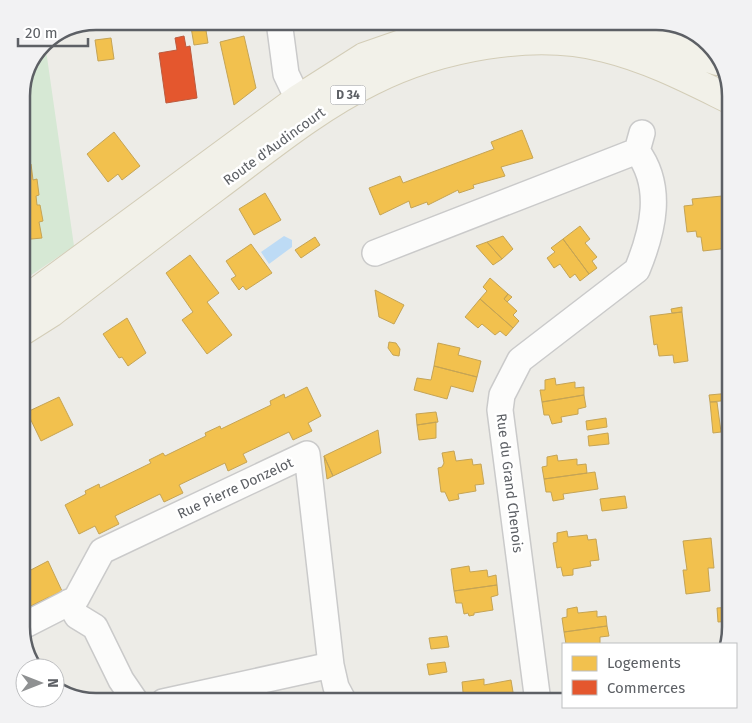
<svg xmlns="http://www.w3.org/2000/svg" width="752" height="723" font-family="'Fira Sans',sans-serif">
<rect width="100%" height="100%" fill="#edece7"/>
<path fill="#d6e8d4" d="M45 43 74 246 21 282V91Z"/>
<path fill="#bddbf5" d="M284 236 292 240V247L269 264 261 252Z"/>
<path fill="#f2c14e" stroke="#c5a455" d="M205 24 208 43 194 45 191 27Z
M244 36 256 88 234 105 220 42Z
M111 38 114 59 98 61 95 40Z
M21 99 22 104 26 103 28 120H24L27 136 21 137Z
M522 130 533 158 501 167 505 176 473 185 474 188 459 193 458 190 428 205 427 202 411 208 409 201 380 215 369 188 400 176 403 183 494 149 491 142Z
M114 132 140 166 122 180 118 174 108 182 87 154Z
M31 164 33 180 37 179 39 195 36 196 37 205H40L43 221 39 222 42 238 21 240V165Z
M265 193 281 220 254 235 239 209Z
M722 196 729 248 703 251 701 237H697L696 231 687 232 684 206 693 205 692 199Z
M580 226 590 239 585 243 597 257 592 261 597 268 589 274 563 239Z
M503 236 513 249 502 259 487 242Z
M315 237 320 245 301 258 295 250Z
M563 239 589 274 580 281 575 274 570 278 560 264 554 268 547 258 555 252 551 248Z
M487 242 502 259 493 265 476 246Z
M251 244 272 273 246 290 243 286 239 290 231 279 236 276 226 261Z
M190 255 219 293 207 302 232 335 207 354 182 320 193 312 166 273Z
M490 278 508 294 504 299 517 311 513 315 519 321 513 328 480 299 487 291 483 287Z
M375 290 404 305 394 324 379 317Z
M508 294 512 297 507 302 504 299Z
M480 299 513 328 506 336 500 331 495 335 482 324 478 328 465 317Z
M682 307V312L672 313 671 309Z
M682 312 688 361 674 363 673 355 659 356 657 344 654 345 650 316Z
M127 318 146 353 128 366 122 357 119 358 103 334Z
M389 342 396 343 400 349 399 356 393 355 388 348Z
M438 343 460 348 458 355 481 361 477 377 434 366Z
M434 366 477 377 473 392 451 386 447 399 414 390 417 378 431 380Z
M555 378 556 385 575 382V388L584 387V395L542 402 540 390H545V380Z
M307 387 321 416 308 423 312 431 293 440 289 432 243 454 247 462 228 471 225 463 179 485 183 493 164 502 160 494 115 516 119 524 99 534 95 526 79 534 65 505 86 494 85 491 99 484 100 488 151 463 149 460 163 453 165 456 206 436 205 433 220 426 221 429 271 405 270 401 284 394 285 398Z
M731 393V400L710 402 709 395Z
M584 395 586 407 578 409V414L561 417 562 422 552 424 549 415H544L542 402Z
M59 397 73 425 41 441 27 412Z
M710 402H717L721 432 713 433Z
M436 412 438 422 417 425 416 414Z
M606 418 607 427 587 430 586 421Z
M436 422V438L419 440 417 425Z
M378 430 381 453 333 476 324 456Z
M608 433 609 444 589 446 588 436Z
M454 451 456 461 472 459 473 465 481 464 484 484 475 485 476 491 458 494 459 499 449 501 445 492H441L438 468 442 467 444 463 442 453Z
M557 455 558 461 577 459V465L586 464 587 473 544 479 542 467 547 466V457Z
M324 456 333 476 327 479Z
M595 472 598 489 563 494 564 499 553 501 551 492H546L544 479Z
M625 496 627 508 602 511 600 499Z
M567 531 568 537 587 535 588 540 596 539 599 560 590 561 591 566 573 569V575L563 576 561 567 557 568 553 543 557 542V533Z
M711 538 714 568H708L710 591 686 594 683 570H687L683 541Z
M48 561 62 591 21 611V571L26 569 27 572Z
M469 566 470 572 487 570 488 577 496 575 497 585 454 591 451 569Z
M497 585 498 595 491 597 493 610 474 613V615L469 616 468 613 464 614 462 603H456L454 591Z
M49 597 50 599 21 614V611Z
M577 607 578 613 597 611V617L606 616 607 626 564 632 562 618 567 617V609Z
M731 607V621L718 622 717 608Z
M607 626 609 636 600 637V644H566L564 632Z
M447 636 449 647 431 649 429 638Z
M445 662 447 672 429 675 427 664Z
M484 679V685L511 680 514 698 464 702 462 682Z
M305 698 306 702H287Z
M514 698V702H484Z"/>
<path fill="#e4572e" stroke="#bc5a3e" d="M184 36 186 47 190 46 197 98 166 103 159 53 177 50 175 38Z"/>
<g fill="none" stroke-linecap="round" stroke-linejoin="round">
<g stroke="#cacaca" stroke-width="28">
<path id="minor" d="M279 21 286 74 298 99
M375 253 637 151
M69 602 77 616 95 627 121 680 136 702
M21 627 76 599 102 551 307 454 331 665 336 687 344 702
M163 702 331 665
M538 702 500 410 502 395 520 360 637 270C653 231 664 187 637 151L642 133"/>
</g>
<g stroke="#d3cdb7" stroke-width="30">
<path id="major" d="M21 303 298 99 364 57 436 32 498 23H559L613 29 657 41 717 61
M21 332 51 313C106 271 160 229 215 188 265 151 315 109 372 81 438 48 532 29 605 48 650 59 690 80 731 100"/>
</g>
<use href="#minor" stroke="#fcfcfb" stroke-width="25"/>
<use href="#major" stroke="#f2f1e9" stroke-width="28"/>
</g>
<g text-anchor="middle" stroke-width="5" stroke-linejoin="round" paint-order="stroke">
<rect fill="#fff" stroke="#8e9093" stroke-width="1" x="330.5" y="85.5" width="35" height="19" rx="4"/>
<g font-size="12" font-weight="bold" fill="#5d6065">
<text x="348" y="99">D 34</text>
</g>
<g font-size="14" fill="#5d6065" stroke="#fff">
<text transform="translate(274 146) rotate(-36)" y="5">Route d'Audincourt</text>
<text transform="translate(510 483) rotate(83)" y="5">Rue du Grand Chenois</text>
<text transform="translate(235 488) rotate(-25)" y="5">Rue Pierre Donzelot</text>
</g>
</g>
<path d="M0 0H752V723H0ZM96 30H656A66 66 0 0 1 722 96V627A66 66 0 0 1 656 693H96A66 66 0 0 1 30 627V96A66 66 0 0 1 96 30Z" fill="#f2f2f3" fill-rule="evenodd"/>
<path fill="none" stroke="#5d6065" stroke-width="2.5" d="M96 30H656A66 66 0 0 1 722 96V627A66 66 0 0 1 656 693H96A66 66 0 0 1 30 627V96A66 66 0 0 1 96 30Z"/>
<rect x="562" y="643" width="175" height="65" fill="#ffffff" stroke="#bebfc1"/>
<rect x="572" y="656" width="25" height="15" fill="#f2c14e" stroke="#bebfc1"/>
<text x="607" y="668" font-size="15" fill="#5d6065">Logements</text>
<rect x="572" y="680" width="25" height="15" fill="#e4572e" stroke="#bebfc1"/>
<text x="607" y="693" font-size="15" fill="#5d6065">Commerces</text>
<g transform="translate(40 683) rotate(90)"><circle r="24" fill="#ffffff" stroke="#bebfc1"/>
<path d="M0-4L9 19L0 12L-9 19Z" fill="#8f9192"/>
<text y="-8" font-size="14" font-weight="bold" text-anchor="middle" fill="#5d6065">N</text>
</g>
<path d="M18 38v8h70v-8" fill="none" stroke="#5d6065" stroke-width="2.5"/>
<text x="25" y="38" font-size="15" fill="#5d6065" stroke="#ffffff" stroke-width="4" paint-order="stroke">20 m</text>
</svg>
